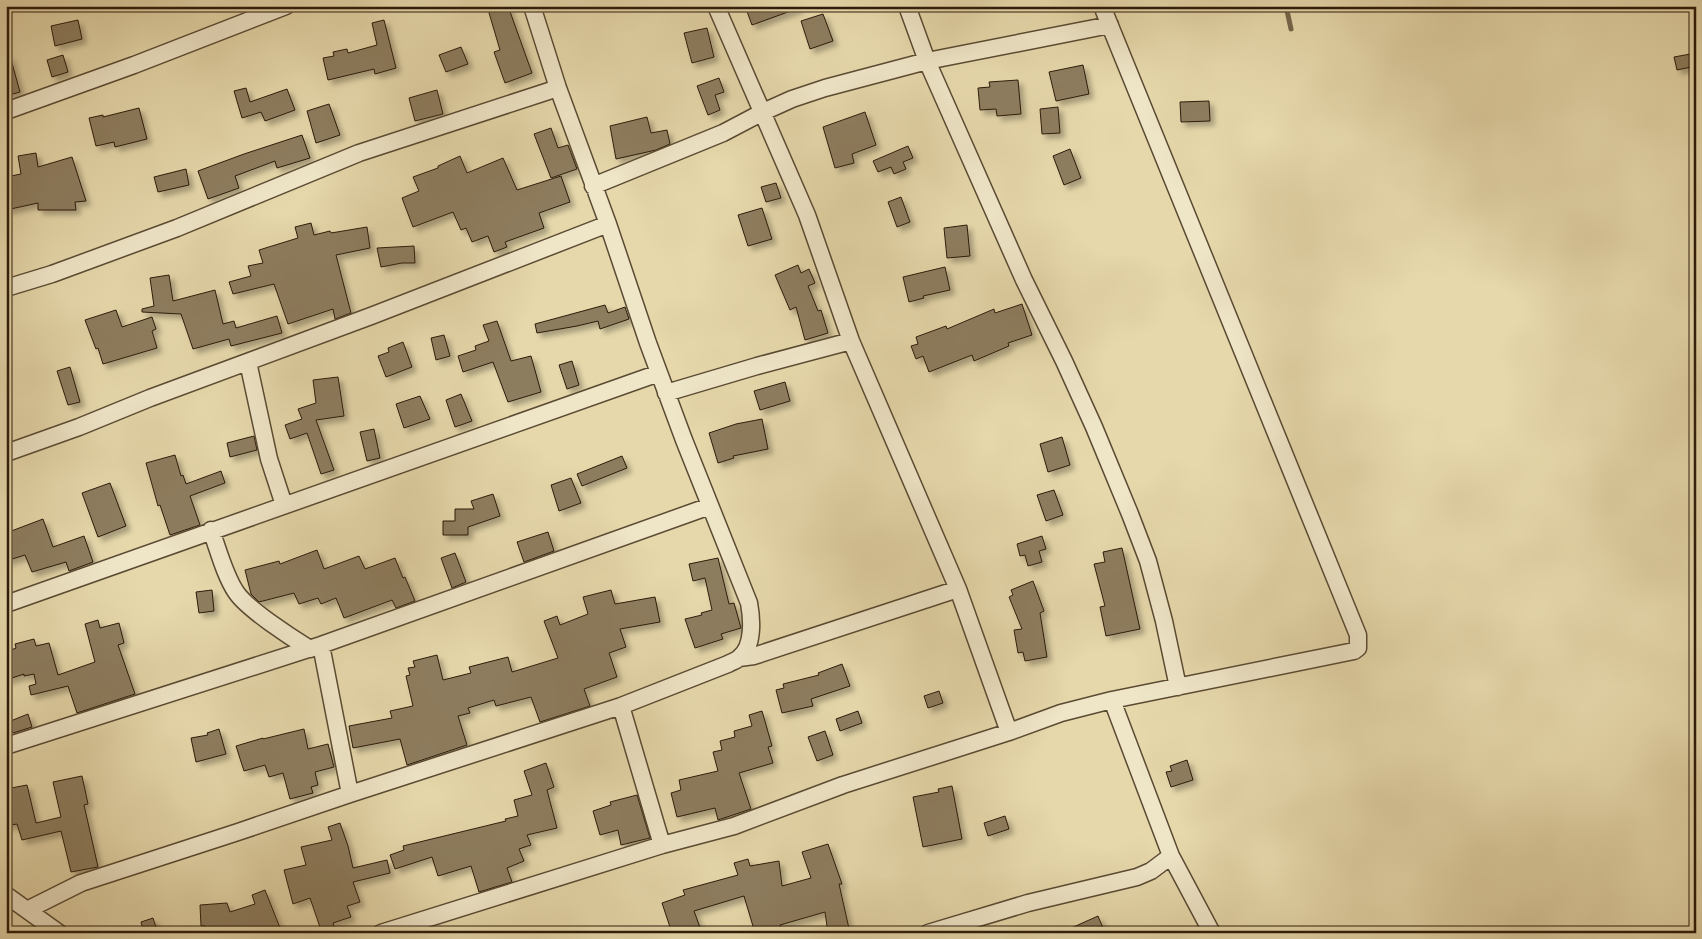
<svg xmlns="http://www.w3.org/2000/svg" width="1702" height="939" font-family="'EB Garamond',serif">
<defs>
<filter id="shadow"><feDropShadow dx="4.5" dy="4.5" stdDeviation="2.5" flood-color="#0004"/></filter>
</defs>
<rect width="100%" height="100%" fill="#e6d8ab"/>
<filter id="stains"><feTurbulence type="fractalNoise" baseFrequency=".004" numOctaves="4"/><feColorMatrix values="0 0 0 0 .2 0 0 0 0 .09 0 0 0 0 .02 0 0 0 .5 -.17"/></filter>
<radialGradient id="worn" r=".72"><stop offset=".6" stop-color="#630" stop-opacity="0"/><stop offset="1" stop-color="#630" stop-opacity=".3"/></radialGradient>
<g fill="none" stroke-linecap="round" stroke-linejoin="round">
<path stroke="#76664b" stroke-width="5" d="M1286 6 1291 29"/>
</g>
<path fill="#8d7d5e" stroke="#2c1b0b" filter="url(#shadow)" d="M487 6H508L532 73 505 83 494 52 500 50Z
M745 6H799V8L752 25Z
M823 14 833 41 810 49 801 21Z
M78 20 82 39 55 46 51 26Z
M384 20 396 68 375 74 374 69 328 80 323 58 334 56 333 52 347 49 348 53 377 45 372 23Z
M707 28 714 57 692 63 684 33Z
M461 47 468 64 446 72 439 55Z
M1696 53V66L1677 70 1674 57Z
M63 55 68 72 52 77 47 60Z
M6 56H10L20 92 6 96Z
M1083 65 1089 94 1056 101 1049 72Z
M719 78 724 92 715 95 720 110 708 115 697 86Z
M1018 80 1021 114 997 116 996 109 980 110 978 88 990 87 989 82Z
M246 88 250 102 287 89 295 110 265 121 261 112 242 118 234 91Z
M437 90 443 114 415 121 409 98Z
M1209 101 1210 121 1181 122 1180 102Z
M329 104 340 135 316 143 307 111Z
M1058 107 1060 133 1042 134 1040 109Z
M139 108 147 139 115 147 114 142 96 146 89 118 103 115V117Z
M865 112 876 145 852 154 854 163 835 168 823 127Z
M647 117 651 133 667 130 670 144 656 150 616 159 610 126Z
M551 128 558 148 568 145 577 169 551 178 534 134Z
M302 135 310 158 277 168 275 161 235 176 239 188 208 199 198 171 244 154Z
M908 146 913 158 903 162 906 169 894 174 891 167 878 172 873 161Z
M1070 149 1081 178 1064 185 1053 156Z
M36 153 38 167 72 157 86 201 75 202 76 210H38V203L6 210V177L21 174 18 156Z
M460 156 467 173 503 158 517 190 561 176 570 202 539 213 544 228 505 242 507 247 494 252 488 236 472 242 466 228 461 230 453 212 413 227 402 198 419 191 413 177 438 168V166Z
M186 169 189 185 158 192 154 177Z
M776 183 781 198 766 202 761 187Z
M901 197 910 222 897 227 888 202Z
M762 208 772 239 748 246 738 215Z
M311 223 314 235 330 231 331 233 367 227 370 248 336 255 351 313 335 319 333 309 288 324 274 284 233 294 229 282 251 276 248 266 263 263 259 250 298 238 295 227Z
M967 225 970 256 947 258 944 228Z
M414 246 415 263H402L381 267 377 248Z
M798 265 801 273 809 269 815 283 808 286 818 311 821 310 828 333 805 340 796 307 790 310 775 275Z
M945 267 950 290 923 296 924 298 909 302 903 277Z
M169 275 173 301 215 290 223 324 234 321 236 328 277 316 282 333 231 346 229 339 193 349 181 314 142 312V309L154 306 150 278Z
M1022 304 1032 335 1008 343 1009 346 974 361 972 355 929 372 923 356 916 359 911 346 918 344 916 337 946 326 947 329 994 309 995 313Z
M605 305 608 313 625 307 629 319 600 329 598 321 577 326 537 333 535 324Z
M116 310 122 327 152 317 156 329 152 331 157 348 103 364 98 348 96 349 85 320Z
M497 321 511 361 531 356 541 392 508 402 493 362 463 372 458 356 476 350 475 346 489 341 483 325Z
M444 335 450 356 436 360 431 338Z
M403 342 412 367 386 377 378 356 389 352 388 348Z
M572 361 579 385 567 389 559 365Z
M70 367 80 402 68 405 57 371Z
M338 377 344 416 316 420 334 470 321 474 307 433 290 439 285 425 302 419 298 409 316 403 313 380Z
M785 382 790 401 760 410 754 391Z
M461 394 472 421 455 427 446 400Z
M420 396 430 419 404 428 396 404Z
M762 419 768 449 733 456 734 458 718 463 709 433 736 424Z
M374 429 380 458 367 461 360 432Z
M254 436 257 450 230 457 227 443Z
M1062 437 1070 465 1048 472 1040 444Z
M175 455 181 476 183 475 186 484 221 471 225 483 190 496 200 525 170 535 160 505 158 506 146 463Z
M622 456 627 468 582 486 577 474Z
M571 478 581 503 559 511 551 485Z
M110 483 126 526 98 537 82 493Z
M1054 490 1063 515 1046 521 1037 495Z
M493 494 500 516 468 527V535H443V521H455V509H474L471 501Z
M43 519 53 547 84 536 93 562 69 571 66 562 32 572 25 555 6 561V533Z
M548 532 554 551 524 562 517 542Z
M1042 536 1046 549 1039 551 1042 562 1028 566 1025 555 1020 556 1017 544Z
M1122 548 1140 629 1106 636 1100 607 1105 606 1094 564 1105 562 1103 552Z
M317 550 324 569 359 556 365 569 395 558 403 578 405 577 415 601 396 608 392 600 344 618 336 598 321 604 318 598 299 604 294 593 259 602 251 594 245 570 279 561 280 564Z
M455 553 466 582 452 588 441 558Z
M718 558 729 604 734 603 741 628 721 634 723 639 695 648 685 619 702 615 701 613 712 610 705 578 693 581 689 564Z
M1033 581 1044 611 1040 613 1047 657 1025 661 1023 652 1018 653 1014 630 1022 629 1009 597 1013 595 1011 590Z
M212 590 214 611 199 613 196 592Z
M611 590 615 604 655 597 660 622 620 629 626 647 609 653 617 677 584 689 590 706 540 722 531 697 496 706 494 700 468 708 470 713 458 716 467 745 407 765 400 739 353 748 349 726 392 718 390 711 413 706 406 676 410 675 408 668 415 667 413 661 437 655 443 680 471 673 469 667 508 657 512 672 558 658 544 621 557 616 560 625 588 614 583 597Z
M98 620 100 628 119 623 124 643 118 645 135 694 77 713 68 686 31 695 29 686 36 684 34 674 24 676V674L6 680V652L16 648 15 644 34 639 36 646 49 643 58 675 95 662 85 624Z
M842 664 850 686 811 699 813 706 782 713 776 690 784 688 783 684 819 675 818 673Z
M939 691 943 703 928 708 924 696Z
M762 711 772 746 768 747 773 763 739 773 751 809 718 820 715 808 677 817 671 793 681 790 679 780 718 771 713 752 722 750 720 741 735 737 734 731 752 726 749 715Z
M858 711 862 723 840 731 836 719Z
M28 714 32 727 13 733 8 722Z
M219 729 226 754 196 762 191 738 208 735 207 733Z
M304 729 308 749 328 744 334 767 315 772 318 785 311 787 313 793 290 799 283 773 269 777 265 765 244 771 236 746 263 738V739Z
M825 731 833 755 817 761 808 737Z
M1187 760 1193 780 1171 787 1166 772 1172 771 1170 766Z
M546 763 554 787 547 790 557 828 527 835 531 845 519 849 524 861 507 868 512 882 479 892 471 866 438 876 432 857 395 869 390 855 404 850 403 846 506 821 505 819 518 816 514 800 532 795 524 771Z
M82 776 88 804 84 805 98 867 71 872 61 831 22 840 17 824 6 826V789L27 785 36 823 61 817 53 782Z
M952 786 962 839 923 847 913 797 939 792 938 789Z
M637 795 650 838 621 845 618 830 600 835 593 811 611 805 610 802Z
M1005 816 1009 829 988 836 984 823Z
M340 823 348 846 353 868 387 860 390 873 353 882 360 902 347 906 351 917 333 923 336 933H322L310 898 293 904 284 870 306 865 301 847 332 840 328 827Z
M828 844 842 884H839L850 933H828L825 912 780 925 782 933H755L744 896 694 911 702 933H672L662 903 685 895 683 890 738 875 734 863 748 859 750 866 779 861 782 886 811 878 802 852Z
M265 890 282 933H206L205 926H201L200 905 227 903 230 912 255 904 252 895Z
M1098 916 1105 933H1060Z
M153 918 158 933H144L141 922Z"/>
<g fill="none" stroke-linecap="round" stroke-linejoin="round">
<g stroke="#5a4a33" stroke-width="19">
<path id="minor" d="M716 6 807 215 851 341 958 589 1009 732
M907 6 927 61 1024 280 1064 361 1094 427 1130 514 1148 561 1164 621 1178 687
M6 111 134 65 286 6
M593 186 723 133 761 113 792 99 825 88 927 61 1110 25
M6 288 52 274 177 228 359 153 558 88
M248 362 269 459 284 505
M666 393 757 366 851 341
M6 453 79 427 150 398 371 316 608 224
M211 530C218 549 225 576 236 592 247 609 292 638 310 649
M6 604 659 373
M321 645 350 794
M739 658 754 656 958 589
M1112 700 1171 856 1212 933
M621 706 662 845
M6 746 321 645 710 506
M6 895 59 933
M27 910 81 883 238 832 350 794 621 706 728 664C731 662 736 661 739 658 754 647 752 619 749 603L684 440 648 343 608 224 558 88 532 6
M381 933 662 845 734 826 843 785 1009 732 1061 713 1112 700 1354 651 1358 648V635L1102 6
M928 933 1028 903 1137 877 1151 871 1171 856"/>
</g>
<use href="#minor" stroke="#efe6c8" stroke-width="16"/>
</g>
<rect width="1702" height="939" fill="none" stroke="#e6d8ab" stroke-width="25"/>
<rect x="8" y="8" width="1687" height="924" fill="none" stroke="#2c1b0b" stroke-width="2.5"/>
<rect x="12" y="12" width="1677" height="914" fill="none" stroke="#2c1b0b"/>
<rect width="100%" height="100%" filter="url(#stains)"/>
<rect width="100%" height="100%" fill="url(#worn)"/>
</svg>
